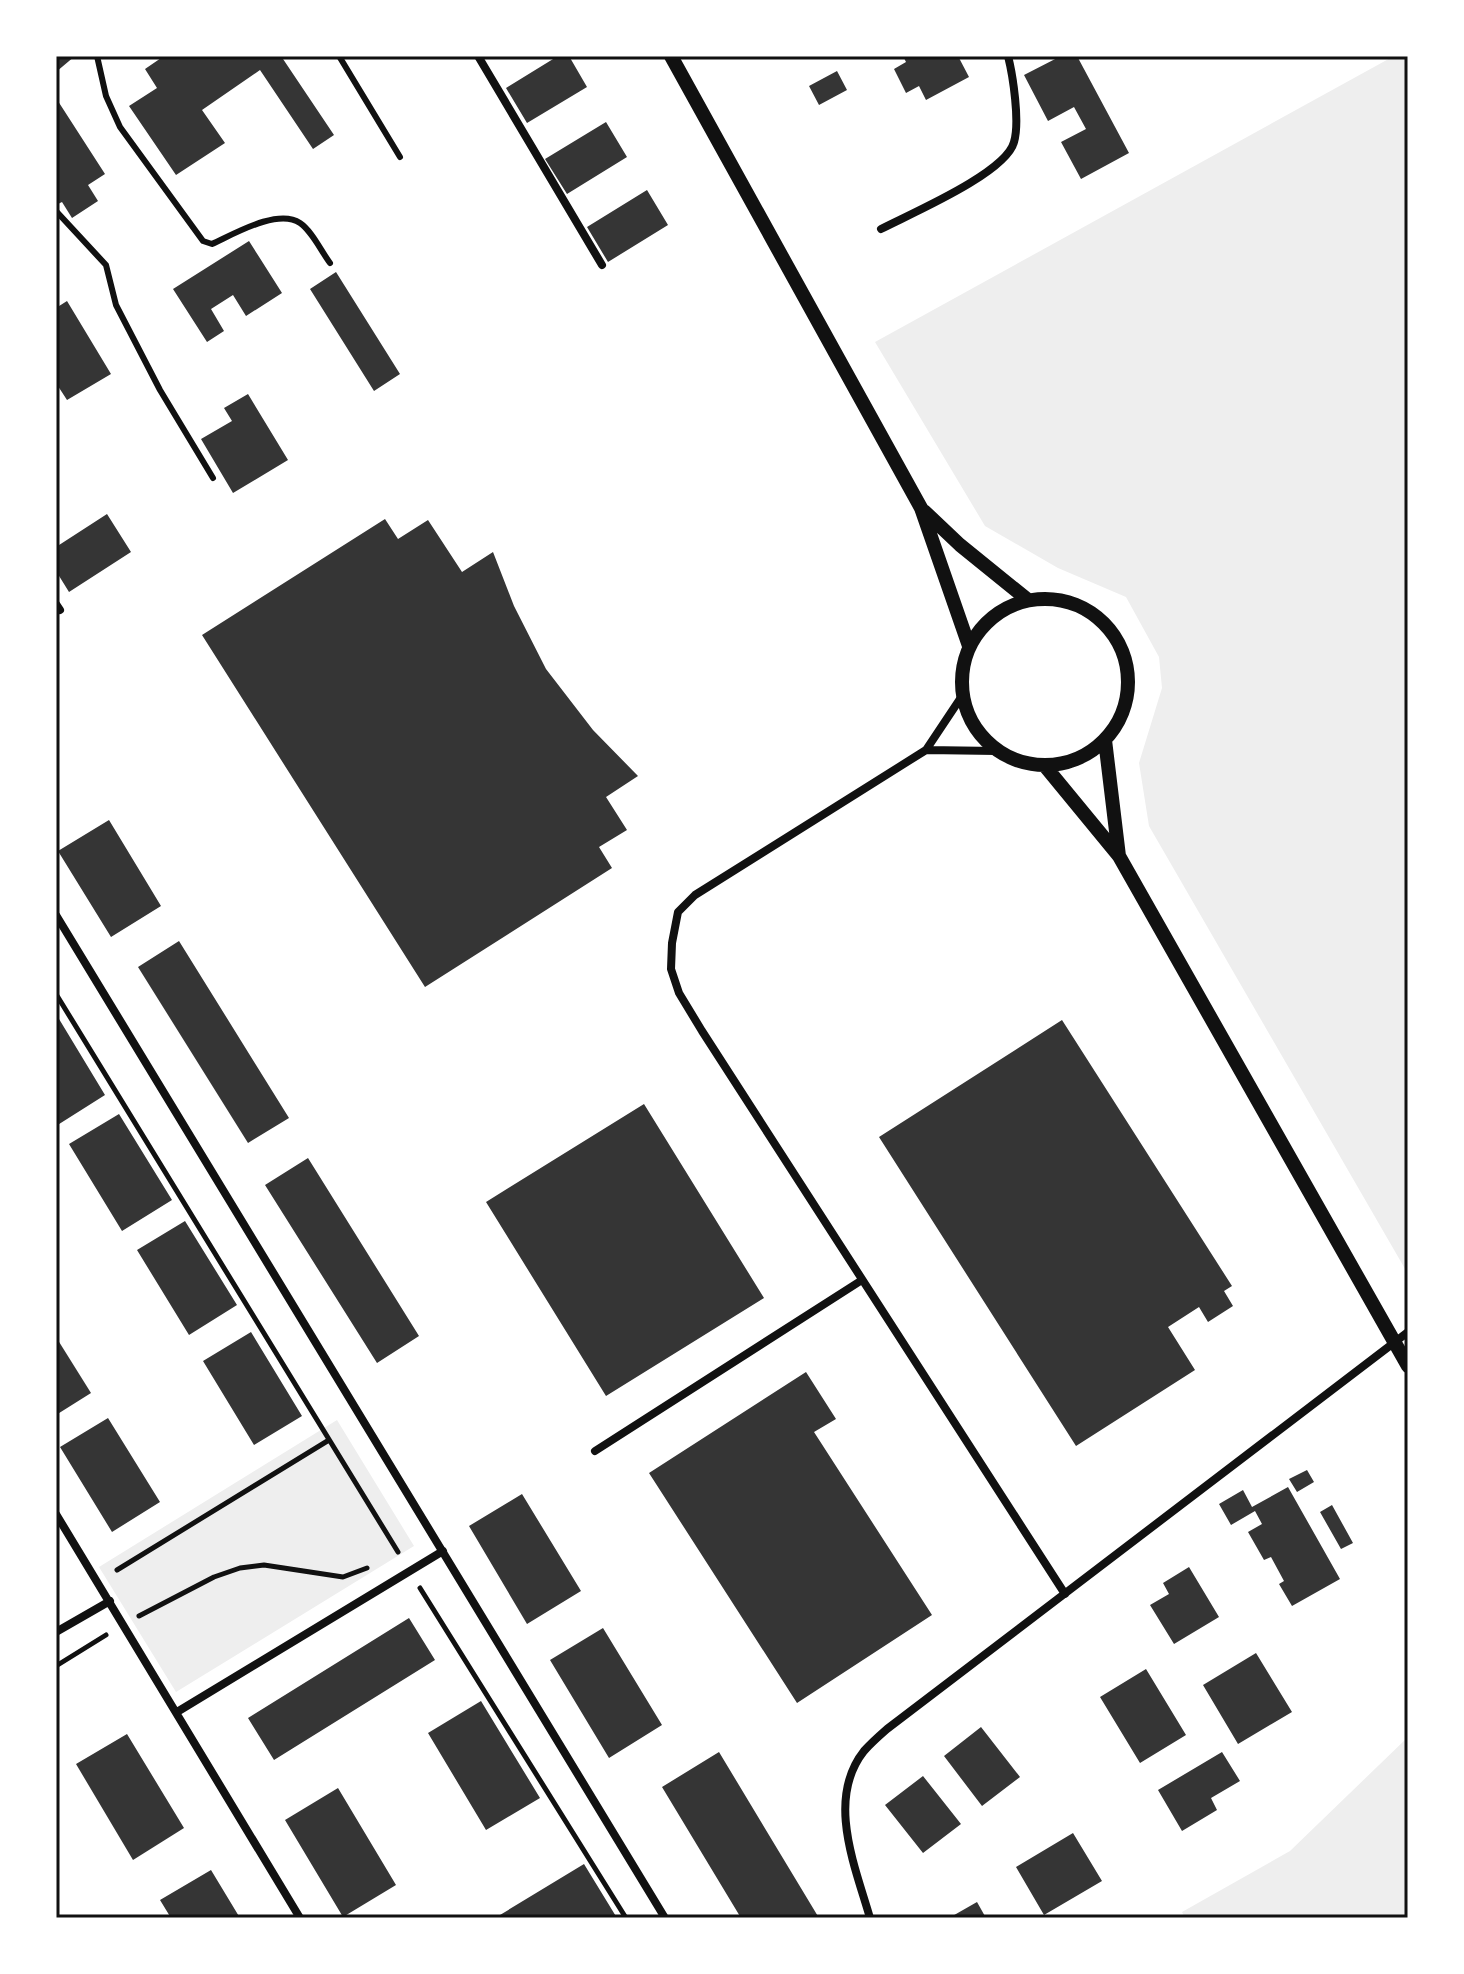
<svg xmlns="http://www.w3.org/2000/svg" width="1464" height="1974" font-family="Cabin,sans-serif">
<rect width="100%" height="100%" fill="#fff"/>
<path fill="#eee" d="M1394 56H1408V1274L1149 826 1139 763 1162 688 1159 657 1126 597 1058 568 985 526 875 342Z
M337 1420 414 1546 176 1692 99 1567Z
M1408 1737V1918H1185L1182 1912 1290 1851Z"/>
<path fill="#353535" d="M56 56H75L56 72Z
M164 56H281L334 135 313 149 260 70 202 110 225 143 176 175 129 106 157 88 145 69Z
M558 56H569L587 87 527 123 506 88Z
M903 56H958L969 77 926 100 919 86 906 93 894 69 906 62Z
M1061 56H1077L1129 153 1081 179 1061 142 1086 129 1074 107 1048 121 1024 75Z
M837 71 847 90 819 105 809 86Z
M56 98 105 174 88 185 98 201 72 218 62 202 58 204 56 201Z
M606 122 627 157 567 194 545 159Z
M647 190 668 225 608 262 587 227Z
M249 241 282 293 246 316 233 295 211 309 224 331 207 342 173 289Z
M336 272 400 374 374 391 310 289Z
M67 301 111 374 67 400 56 383V308Z
M248 394 288 460 233 493 201 439 232 421 224 408Z
M107 514 131 552 69 592 56 571V547Z
M385 519 398 539 428 520 462 572 493 552 514 606 546 669 593 730 638 776 606 797 627 830 599 847 612 868 425 987 202 635Z
M109 820 161 906 111 937 58 851Z
M179 941 289 1118 248 1143 138 967Z
M56 1014 105 1095 56 1126Z
M1062 1020 1232 1286 1224 1291 1233 1306 1208 1322 1199 1307 1168 1327 1195 1370 1076 1446 879 1137Z
M644 1104 764 1298 606 1396 486 1202Z
M119 1114 172 1200 122 1231 69 1144Z
M308 1158 419 1336 377 1363 265 1185Z
M185 1221 237 1305 189 1335 137 1250Z
M251 1332 302 1416 254 1445 203 1361Z
M56 1337 91 1393 56 1415Z
M806 1372 836 1419 814 1432 932 1615 797 1703 649 1473Z
M108 1418 160 1502 112 1532 60 1447Z
M1307 1470 1314 1482 1297 1492 1289 1479Z
M1288 1487 1340 1579 1292 1606 1279 1584 1284 1581 1271 1557 1264 1560 1248 1532 1262 1524 1255 1511 1231 1525 1219 1504 1243 1490 1252 1507Z
M522 1494 581 1591 527 1624 469 1526Z
M1332 1505 1353 1543 1341 1549 1320 1512Z
M1189 1567 1219 1617 1174 1644 1150 1605 1169 1594 1163 1583Z
M409 1618 435 1660 274 1760 248 1718Z
M603 1628 662 1725 609 1758 550 1660Z
M1256 1653 1292 1712 1238 1744 1203 1685Z
M1146 1669 1186 1735 1140 1763 1100 1697Z
M481 1701 540 1798 486 1830 428 1733Z
M981 1727 1020 1777 982 1806 944 1756Z
M127 1734 184 1828 133 1860 76 1764Z
M719 1752 819 1918H741L662 1787Z
M1222 1752 1240 1781 1211 1798 1217 1810 1182 1831 1158 1790Z
M923 1776 961 1824 923 1853 885 1805Z
M338 1788 396 1885 343 1917 285 1820Z
M1073 1833 1102 1881 1044 1915 1016 1867Z
M584 1864 617 1918H495Z
M211 1870 240 1918H171L160 1900Z
M977 1902 986 1918H949Z"/>
<g fill="none" stroke-linecap="round" stroke-linejoin="round">
<path stroke="#111" stroke-width="5" d="M56 994 398 1552
M117 1570 329 1440
M420 1588 626 1918
M139 1616 214 1577 240 1568 264 1565 343 1577 367 1568
M56 1666 106 1635"/>
<path stroke="#111" stroke-width="6" d="M97 56 106 96 120 127 203 241 212 244C234 234 278 208 300 223 312 231 321 251 330 263
M339 56 400 157
M56 211 106 265 116 305 160 390 213 478"/>
<path stroke="#111" stroke-width="8" d="M478 56 602 265
M881 229C912 213 1006 173 1014 142 1020 122 1013 76 1008 56
M56 604 60 610
M962 696 926 750 997 751
M926 750 695 895 678 912 672 943 671 969 679 993 702 1031 1065 1594
M56 915 665 1918
M595 1451 862 1280
M56 1514 300 1918
M56 1632 110 1601
M177 1712 443 1551
M870 1918C855 1866 826 1799 864 1751 871 1743 879 1736 887 1729L1408 1332"/>
<path stroke="#111" stroke-width="14" d="M671 56 921 508 969 646
M924 511 960 545 1028 600
M962 682a83 83 0 1 1 166 0a83 83 0 1 1-166 0Z
M1105 740 1119 856
M1045 766 1119 856 1408 1366"/>
</g>
<rect width="1464" height="1974" fill="none" stroke="#ffffff" stroke-width="116"/>
<rect x="58" y="58" width="1348" height="1858" fill="none" stroke="#111" stroke-width="3"/>
</svg>
